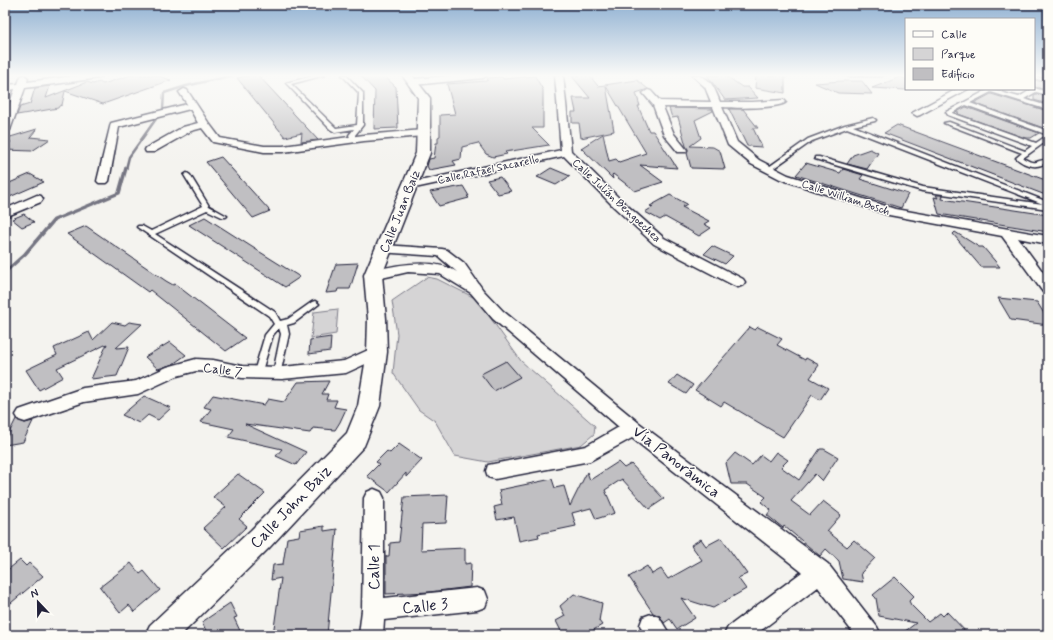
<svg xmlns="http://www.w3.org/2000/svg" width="1053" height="640" font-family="Mynerve,sans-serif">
<rect width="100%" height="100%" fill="#f4f3ef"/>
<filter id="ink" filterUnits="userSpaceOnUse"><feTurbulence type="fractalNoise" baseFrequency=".025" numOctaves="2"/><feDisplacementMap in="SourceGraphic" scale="8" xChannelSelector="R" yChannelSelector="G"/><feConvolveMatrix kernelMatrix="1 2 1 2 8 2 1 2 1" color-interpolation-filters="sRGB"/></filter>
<g filter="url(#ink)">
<path fill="#d5d4d5" stroke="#7c7b88" d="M427 277 437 279 477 299 521 361 595 426 594 434 581 445 488 462 455 456 435 421 419 410 393 373 397 334 392 301Z
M338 309 336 334 311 338 314 312Z"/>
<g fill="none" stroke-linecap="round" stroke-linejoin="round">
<path stroke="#757582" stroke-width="2.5" d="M126 169 129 157 163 109 164 93 186 86 234 75"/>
<path stroke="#757582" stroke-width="3.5" d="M5 272 25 254 54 220 119 193 126 168"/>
</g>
<path fill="#c0bfc2" stroke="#22223b" d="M131 75H156L171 80 103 104 65 91 62 105 59 106 58 108 17 115 20 107 30 104 35 88 50 86 46 98 87 82 93 84 99 82 103 84Z
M252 75H258L318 140 301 142 302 133 285 137 237 78Z
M360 75H383L396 87 398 128 374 129 375 91Z
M571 75H589L598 86 637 80 648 89 636 93 640 106H638L649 131H653L677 168 640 165 663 182 635 191 613 174 612 175 613 179 581 148 603 134 609 161 616 159 619 162 646 153 606 86 614 131 581 138 579 123H572V112H576L573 98H590Z
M707 75H725L742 87H748L758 98 725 100Z
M756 75H785V93L755 88Z
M535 76 543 90V128H532L549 145 505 152 507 154 493 157 486 154 478 143 462 147 461 159 453 161 456 165 429 170 427 166 429 159 434 158 436 143H438V137L440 136V115L455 114 447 84 486 81 488 80 487 78 502 77 503 79Z
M900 77 906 79V90L872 88Z
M1034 80 1048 83V90L1034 87Z
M841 81H862L872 94 838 93 815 83Z
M991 94 1048 111V127L1046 129 974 103Z
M1036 94 1048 96V104L1034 100V95Z
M966 107 1039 133 1031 138H1025L958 114 959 113 957 112Z
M669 108 712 109 713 111 695 120 701 138 690 146 713 147 720 151 725 169 691 168 687 153 688 149 686 146 678 117 672 118Z
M729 109H743L758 128H753L762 147 747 146Z
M897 125 1048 181V196L884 133Z
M37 129 30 137 50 139 32 151 5 150V146L11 142 7 138Z
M870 149 878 153 867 169 847 164 853 155Z
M221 157 270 211 253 218 206 162Z
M806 163 840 173 843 169 863 175 860 179 908 194 901 208 796 175Z
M551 168 570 176 556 185 537 177Z
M30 174 44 182 5 199V185Z
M500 177 511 191 498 194 487 180Z
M463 186 469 196H467L469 198 439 206 430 192Z
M670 195 687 204 682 207 709 221 704 224 711 228 699 236 665 217 660 220 645 212 653 207 650 206Z
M936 195H943L942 199 1048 215V232L939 214 934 197 938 198Z
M24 214 34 222 22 227 12 219Z
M205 217 252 247 300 277 285 287 189 225Z
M86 226 166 281 173 285 175 284 245 338 226 351 150 290 148 292 67 234Z
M955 232 979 247H983L1000 267H981L953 234Z
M712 246 733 256 725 264 704 254Z
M358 263 350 289H338L337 292 326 293 336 264Z
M998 298 1037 302 1048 320V325L1011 320Z
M112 322 125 325 129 322 142 324 116 348 129 347 117 376 91 379 107 344 57 368 63 377 39 390 26 370 57 355 54 348 89 332 93 340Z
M750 327 755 330 758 327 782 339 777 345 805 360 806 358 819 365 810 378 828 388 820 400 812 395 783 437 724 402 721 406 695 390Z
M331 337 330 351 309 354 310 340Z
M170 342 186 355 173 364 158 369 145 357Z
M506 361 520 377 494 391 481 374Z
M677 375 693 385 686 394 669 384Z
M329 381 322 394H328L326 400H337L334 407 346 409 340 422 335 430 313 428 310 433 245 424 306 452 296 465 276 456 282 449 228 437 234 429 201 422 211 409 204 407 213 395 264 405 268 399 284 402 298 382Z
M144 396 171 408 158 420 148 415 139 423 122 415Z
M16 419 25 423 33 421 23 442 5 445V441Z
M399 444 422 460 406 477V473L389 492 367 476 379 464 376 462 387 451 390 453Z
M820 449H824L838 457 822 481 815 474 791 501 810 515 823 501 841 515 827 531 847 547 854 540 875 558 861 573 863 582 843 579 839 561 826 549 820 556 784 526 783 528 767 515 771 510 761 502 766 497 747 484H731L726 463 735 453 752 465 761 455 769 461 776 452 788 460 781 467 799 480Z
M618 462 624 468 631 464 664 499 649 509 622 479 605 490 615 513 596 519 591 508 572 513 576 526 538 534 539 537 519 541 514 517 497 520 494 507 502 505 499 490 552 479 555 488 564 486 570 506 587 472 590 480Z
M238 474 265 493 239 519 247 526 224 548 203 528 226 507 213 497Z
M448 495 446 523 422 524 421 550 465 548V564L471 563 470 587 429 592 386 594V556H389L390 543 399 542 404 497Z
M324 526V531L337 529 327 635H273L281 578 271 580 273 565 283 564 287 538 299 536 300 530Z
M721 538 747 574 738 578 746 589 713 608 681 598 695 618 677 629 670 619 664 623 660 616 653 613 629 577 647 566 652 574 661 569 668 579 702 560 691 545 701 539 706 546Z
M20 560 26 566 29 563 43 576 5 608V572Z
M131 563 140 574 144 571 160 590 134 612 129 605 120 613 100 587Z
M895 577 914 596 909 601 911 605 928 622 940 613 943 616 947 612 969 635H900L916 623 879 616 876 598 873 595Z
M574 594 602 603 599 621 602 625 585 635H563L556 621 565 616 560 606Z
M230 603 237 617 234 618 242 635H208L202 622Z"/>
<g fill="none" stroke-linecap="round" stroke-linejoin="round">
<g stroke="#22223b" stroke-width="3">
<path id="service" d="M317 75H325L291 84 336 128 357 125 359 93 342 75H346L363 93V125L355 135V140H351L349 135 354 129 335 132 330 129 286 83Z
M845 75H884L882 76H847Z
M1034 76 1048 80V82L1034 78Z
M1034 88 1048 92V95L1036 92 1024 99 1048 106V110L991 92 970 103 1048 131V135L966 105 952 113 1036 143 1048 135V140L1023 158C1038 167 1035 159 1047 160L1048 161C1038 170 1025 166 1016 158L1022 153 944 123 949 122 1025 151 1032 146 948 115 946 112 989 89 1019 97Z
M873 118 876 120 875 121 853 126 1048 202V209L922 191 815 159V157H819L923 187 1043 204 847 128 812 141 771 170 769 171 766 169 808 139 845 125Z
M187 173 190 175 209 206 227 216 226 217H222L207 210 155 234 275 312 280 321 288 319 312 302 315 301 319 304 294 323 287 325 289 334 280 375H274L273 373 281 334 279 328 273 335 261 374H255L254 372 265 335 274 324 269 316 137 227 138 226H142L151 231 203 206 184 175Z"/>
</g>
<g stroke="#22223b" stroke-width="3">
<path id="minor" d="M24 75 28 78 27 82 81 75H103L99 78 25 88 10 130 5 133V117L15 89 5 91V85L18 84 21 76Z
M458 75H487L483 78 413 85 409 82 413 79Z
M555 75H563L571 151 622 201 664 238 743 279 745 282 743 285 738 287 733 285 654 244 614 207 564 156 410 189 406 188 404 186 406 184 561 150Z
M692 75C710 75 714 87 720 102H752L784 100 786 102C778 109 734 108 722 107L737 142 759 160 788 175 895 209 1048 236V244L1018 238 1048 279V294L1043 292 1002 236 889 215 780 179 751 164 728 145 713 107H663L674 134 687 150 686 152H678L664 135 653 105 643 93 648 90 651 91 660 101 711 102 705 87Z
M184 89 187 90 208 122 220 138 264 146H283L364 135 423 130 428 133 423 136 364 141 283 152H264L213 142 202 128 191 131 154 152H146L145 150 146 148 183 127 198 123 190 109 119 127 109 181 107 183H99L97 181 111 123 187 104 179 92Z
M957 89H968L920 115 917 116 912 113Z
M37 195 41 196 43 199 41 202 5 217V209Z
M384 245 442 249 447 250 464 263 483 290 503 311 639 423 828 564 877 627 881 635H855L818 587 755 635H724L728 627 802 572 632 438 590 461 495 479 488 477 486 471 488 465 586 446 619 427 493 319 471 293 440 274 408 272 373 280 368 278 366 275 368 272C394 265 433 257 457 272L438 256 379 252 377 249 379 246Z
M377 346 383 348 385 352 383 356 346 373 282 379 242 378 213 372 196 371 177 376 138 394 84 402 25 422 19 420 16 415 19 410 83 388 136 381 167 367 196 359 213 360 242 366 282 367 344 361Z
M374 489 381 492 384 498V598L477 588 485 591 488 599 485 607 477 610 384 620 383 635H359L362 610 364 498 367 492Z
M651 614 659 617 670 635H644L640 625 643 617Z"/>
</g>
<g stroke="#22223b" stroke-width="3">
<path id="tertiary" d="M402 75H412L430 98V153L382 275 386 319 387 352 380 406 364 446 269 548 181 635H145L150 625 251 530 347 433 358 406 367 352 368 319 364 275 416 153 418 98Z"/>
</g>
<use href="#service" fill="#fdfcf7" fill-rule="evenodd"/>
<use href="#minor" fill="#fdfcf7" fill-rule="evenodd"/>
<use href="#tertiary" fill="#fdfcf7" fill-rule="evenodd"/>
</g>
</g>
<linearGradient id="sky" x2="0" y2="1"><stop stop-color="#90b1d2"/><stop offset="0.46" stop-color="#fafaf8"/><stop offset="1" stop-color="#fafaf8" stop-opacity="0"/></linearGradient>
<rect width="1053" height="164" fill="url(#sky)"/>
<g text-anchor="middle" stroke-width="3" stroke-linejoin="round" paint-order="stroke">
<g font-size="11" fill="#22223b" stroke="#fdfcf7">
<text transform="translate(488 169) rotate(-12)" y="4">Calle Rafael Sacarello</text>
<text transform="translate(846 197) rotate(18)" y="4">Calle William Bosch</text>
<text transform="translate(617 200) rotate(43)" y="4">Calle Julián Bengoechea</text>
</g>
<g font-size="13" fill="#22223b" stroke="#fdfcf7">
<text transform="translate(399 211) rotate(-68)" y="5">Calle Juan Baiz</text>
<text transform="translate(223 369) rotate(7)" y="5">Calle 7</text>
</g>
<g font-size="16" fill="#22223b" stroke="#fdfcf7">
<text transform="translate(677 461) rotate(38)" y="6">Vía Panorámica</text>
<text transform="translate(290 506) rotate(-46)" y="6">Calle John Baiz</text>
<text transform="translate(373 567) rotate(-90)" y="6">Calle 1</text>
<text transform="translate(425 605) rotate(-6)" y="6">Calle 3</text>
</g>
</g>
<rect width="1053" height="640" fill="none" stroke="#fdfcf7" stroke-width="20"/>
<rect x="10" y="10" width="1033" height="620" fill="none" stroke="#22223b" stroke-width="1.5" filter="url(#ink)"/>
<rect x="905" y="18" width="130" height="72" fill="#fdfcf7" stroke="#a5a5ac"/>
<rect x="913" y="31" width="20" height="6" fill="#fdfcf7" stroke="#a5a5ac"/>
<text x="941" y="38" font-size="12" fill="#22223b">Calle</text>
<rect x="913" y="48" width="20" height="12" fill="#d5d4d5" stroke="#a5a5ac"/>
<text x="941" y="58" font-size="12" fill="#22223b">Parque</text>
<rect x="913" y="68" width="20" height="12" fill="#c0bfc2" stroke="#a5a5ac"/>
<text x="941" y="78" font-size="12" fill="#22223b">Edificio</text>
<g transform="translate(38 602) rotate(338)" stroke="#fdfcf7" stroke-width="3" paint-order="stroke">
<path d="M0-3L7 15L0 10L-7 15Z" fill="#22223b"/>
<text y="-6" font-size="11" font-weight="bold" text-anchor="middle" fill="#22223b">N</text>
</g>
</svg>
